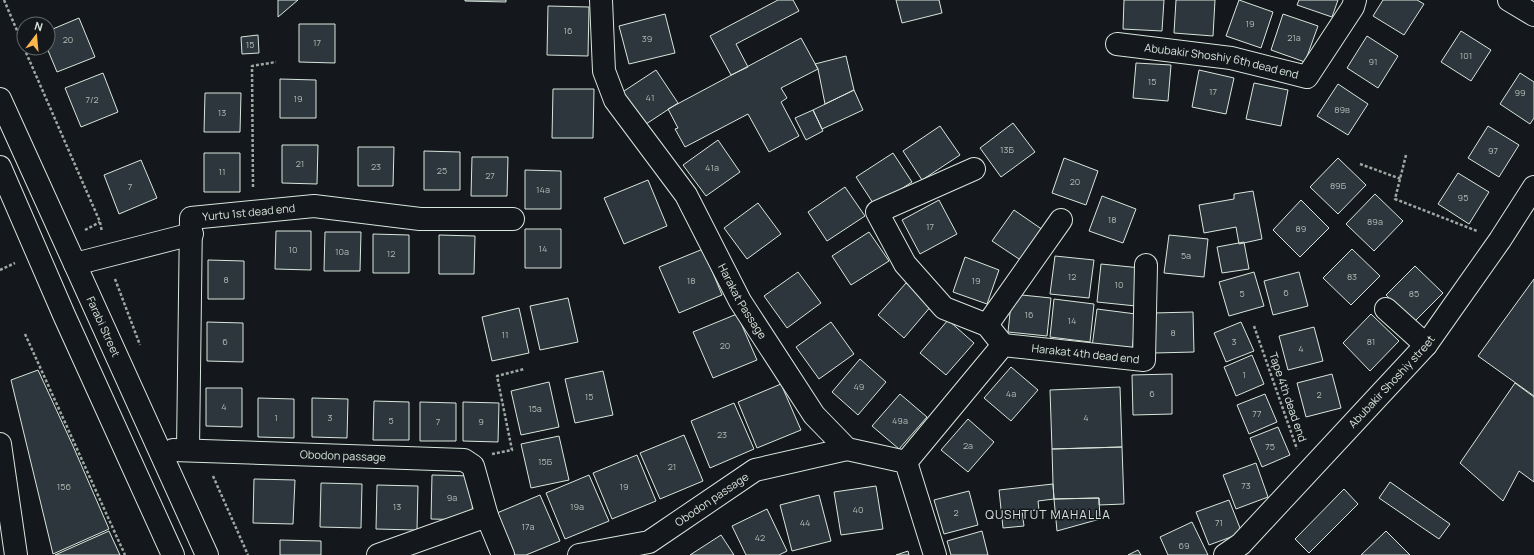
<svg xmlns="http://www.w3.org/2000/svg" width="1534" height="555" font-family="Manrope,sans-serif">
<rect width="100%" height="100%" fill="#14181c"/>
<path fill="#2c363c" stroke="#d8e6dc" d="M278 0H298L278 17Z
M465 0H506V2L465 1Z
M778 0H793L799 11 736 44 748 67 731 75 710 36Z
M896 0H939L942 13 902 23Z
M1124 0H1164L1162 31 1123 29Z
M1176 0H1215L1213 36 1174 33Z
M1239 0 1273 12 1261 48 1226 36Z
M1299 0H1338L1332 17 1297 5Z
M1383 0H1417L1424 4 1404 35 1373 16Z
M548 6 589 7 588 56 547 55Z
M665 14 675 53 629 64 619 26Z
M1283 14 1318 26 1305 62 1271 50Z
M79 18 95 57 57 72 47 48 48 31Z
M299 24H335V63L299 62Z
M1461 31 1491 50 1471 81 1441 62Z
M258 35 259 53 242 54 241 37Z
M1367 36 1398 56 1378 88 1347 68Z
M801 38 818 69 781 88 787 98 781 102 799 136 769 152 748 114 685 147 675 129 678 128 668 109Z
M846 56 854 90 825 104 818 69 815 64Z
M1136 63 1171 65 1168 101 1133 98Z
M656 70 678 103 643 126 621 93Z
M1199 70 1234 78 1226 114 1192 107Z
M103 73 118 112 81 127 65 88Z
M1520 73 1534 82V118L1530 124 1500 104Z
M280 79 316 80V118H280Z
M1254 83 1288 90 1281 126 1246 119Z
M1338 84 1368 104 1348 135 1317 116Z
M553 89H594L593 138H552Z
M854 90 863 110 822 129 813 110Z
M205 93H241L240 132H204Z
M813 110 823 131 806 140 795 118Z
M1013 123 1035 152 1001 177 980 148Z
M940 126 960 155 922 180 903 151Z
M1488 126 1519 145 1499 177 1468 158Z
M718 140 740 172 706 196 683 165Z
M282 145H318L317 184 282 183Z
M358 147H394L393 186H358Z
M424 151 460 152V190H424Z
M204 153H240V192H204Z
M893 153 912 182 875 206 856 177Z
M472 157H508L507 196H471Z
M1064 158 1098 171 1086 205 1052 193Z
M1338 158 1366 185 1338 214 1310 187Z
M141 160 157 198 119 214 104 175Z
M525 170 561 171V209H525Z
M1458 173 1489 192 1469 224 1438 204Z
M648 180 667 226 624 244 604 198Z
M845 187 865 216 827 241 808 212Z
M1253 191 1262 239 1239 244 1236 227 1204 233 1199 205 1234 199V194Z
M1375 194 1403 221 1374 251 1346 224Z
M1102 196 1136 209 1123 243 1089 231Z
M939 200 957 234 920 254 902 220Z
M1301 200 1329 228 1300 257 1273 230Z
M758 203 781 234 747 259 724 228Z
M1014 210 1043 230 1022 261 992 241Z
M525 229H561V268H525Z
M276 231H311V270L275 269Z
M325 232H361L360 271H324Z
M869 232 889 261 851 285 832 256Z
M373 234 409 235V273H373Z
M439 235 475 236 474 274H439Z
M1169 235 1208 239 1204 277 1164 273Z
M1244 242 1249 269 1222 273 1217 247Z
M703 249 722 295 679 313 659 267Z
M1352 249 1380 276 1351 305 1323 278Z
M1055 256 1094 260 1089 298 1050 294Z
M965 257 999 270 987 304 953 292Z
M208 260 244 261V299H208Z
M1101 264 1141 268 1136 306 1097 302Z
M1415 266 1443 293 1414 322 1386 295Z
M798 272 821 303 787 328 764 296Z
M1254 272 1264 306 1229 316 1219 282Z
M1299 272 1308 306 1273 315 1264 281Z
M1534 279V396L1478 356Z
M906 283 932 305 904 338 878 315Z
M1012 294 1051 298 1047 336 1008 332Z
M568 298 578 342 540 350 530 306Z
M1054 299 1094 304 1090 342 1050 337Z
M519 308 529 353 492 361 482 317Z
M1097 309 1136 314 1132 352 1092 347Z
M1193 312 1194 352 1154 353 1153 313Z
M737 314 757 360 713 378 693 332Z
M1371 314 1399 341 1370 371 1343 343Z
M948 320 974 343 946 375 920 353Z
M207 322 243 323V362L207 361Z
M831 322 854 354 819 379 796 347Z
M1241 322 1254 351 1226 362 1214 333Z
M1314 327 1323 361 1288 370 1279 336Z
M1252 355 1264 384 1236 396 1224 367Z
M860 359 886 382 858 415 832 392Z
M1011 367 1038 390 1011 421 984 398Z
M38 370 73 446 109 529 53 554 11 380Z
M603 371 613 415 575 423 565 379Z
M1172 374V414L1133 415 1132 375Z
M1332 374 1341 408 1306 417 1297 383Z
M549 382 559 427 521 435 511 391Z
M1515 383 1534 397V482L1519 471 1503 501 1460 463Z
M781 384 801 430 757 448 738 402Z
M1120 387 1122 447 1052 449 1050 390Z
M206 388H242V427L206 426Z
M900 394 927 417 899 449 872 426Z
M1265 394 1277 422 1249 434 1237 405Z
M258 398 294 399V438L258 437Z
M312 398 348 399 347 438 312 437Z
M374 401 409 402V440H373Z
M420 402 456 403V441H420Z
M463 402 499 403 498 442 463 441Z
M734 403 754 449 710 468 691 421Z
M968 419 994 442 968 472 941 450Z
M1278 427 1290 455 1262 467 1250 438Z
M684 435 703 481 660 499 640 453Z
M559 436 569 480 531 488 521 444Z
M1122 447 1124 504 1099 505V498L1054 499 1053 484 1052 449Z
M637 455 656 501 612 519 593 473Z
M1256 463 1268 497 1236 509 1223 475Z
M432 475 473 476 472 520 431 519Z
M589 475 609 521 565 539 546 493Z
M254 479 295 480 293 524 253 523Z
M1390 482 1450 524 1439 539 1379 498Z
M321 483 362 484 361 528 320 527Z
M1053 484 1054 499 1038 501 1039 510 1022 511 1024 526 1003 528 999 490Z
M377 485 418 486 417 530 376 529Z
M876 486 883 529 841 535 834 492Z
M1344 489 1358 504 1309 553 1295 539Z
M969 491 978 525 944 534 934 500Z
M540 495 560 541 526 555H515L497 513Z
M819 495 831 541 792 551 780 505Z
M1099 498 1100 519 1057 531 1054 499Z
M1229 500 1242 533 1209 545 1196 512Z
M767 509 787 551 779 555H746L732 526Z
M1192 522 1208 555H1168L1160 537Z
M109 531 120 555H55Z
M982 531 988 555H951L947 541Z
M1386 531 1410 555H1361Z
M721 535 734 555H690Z
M280 540 321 541V555H280Z
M1138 550 1141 555H1128Z
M908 551 909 555H896Z"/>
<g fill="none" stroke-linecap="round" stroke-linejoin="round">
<g stroke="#d8e6dc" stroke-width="24">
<g id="minor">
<path id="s1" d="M601 0 604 71 615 100 686 195 740 301 814 415 847 449 906 462 935 555"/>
<path d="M1509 0 1534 15"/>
<path id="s2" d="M1117 44 1231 58 1307 77 1353 7 1355 0"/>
<path d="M974 169 877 212 905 264 944 308 987 325 1003 345"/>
<path d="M75 264 192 234"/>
<path d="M1386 309 1426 345"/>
<path d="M987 325 1061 220"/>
<path d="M0 444 16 555"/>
<path id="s3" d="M173 450 464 460 473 466 487 516"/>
<path id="s4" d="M188 450 191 218 314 206 420 219H513"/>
<path id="s5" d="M906 462 1003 345 1144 360 1146 265"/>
<path d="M378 555 487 516 503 555"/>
<path id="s6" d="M579 555 649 542 755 470 847 449"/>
<path id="s7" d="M1225 555 1241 544 1426 345 1500 240 1534 187"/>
</g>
</g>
<g stroke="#d8e6dc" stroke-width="24">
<g id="major">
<path id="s8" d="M0 99 207 555"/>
<path d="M0 167 64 315 173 555"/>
</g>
</g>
<path stroke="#9da8a2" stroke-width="2.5" stroke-dasharray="3 2" stroke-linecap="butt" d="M4 0 24 47
M24 48 100 222 102 232
M1406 155 1395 199 1477 231
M1360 164 1401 179
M253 187 252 66 276 62
M85 230 100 222
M0 270 15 263
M115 279 140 345
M1254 326 1297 449
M25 334 125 555
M492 454 512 450 497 376 524 369
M213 476 248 555"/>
<use href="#minor" stroke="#14181c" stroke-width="22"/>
<use href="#major" stroke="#14181c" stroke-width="22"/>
</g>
<g text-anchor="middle" stroke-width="3" stroke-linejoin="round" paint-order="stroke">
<g font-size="9" fill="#adbab4">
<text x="1250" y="27">19</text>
<text x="568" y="34">16</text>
<text x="1294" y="41">21a</text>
<text x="647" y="42">39</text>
<text x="68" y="43">20</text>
<text x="317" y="46">17</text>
<text x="250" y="48">15</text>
<text x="1466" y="59">101</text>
<text x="1373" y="65">91</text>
<text x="1152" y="85">15</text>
<text x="1213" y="95">17</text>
<text x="1520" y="96">99</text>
<text x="650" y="101">41</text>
<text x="298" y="102">19</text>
<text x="92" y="103">7/2</text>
<text x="1342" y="113">89в</text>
<text x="222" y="116">13</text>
<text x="1007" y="153">13Б</text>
<text x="1493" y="154">97</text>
<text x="300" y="167">21</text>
<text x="376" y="170">23</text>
<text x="712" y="171">41a</text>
<text x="442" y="174">25</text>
<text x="222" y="175">11</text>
<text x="490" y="179">27</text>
<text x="1075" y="185">20</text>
<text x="1338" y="189">89Б</text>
<text x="130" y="190">7</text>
<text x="543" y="193">14a</text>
<text x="1463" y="201">95</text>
<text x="1112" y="223">18</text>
<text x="1375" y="225">89a</text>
<text x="930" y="230">17</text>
<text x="1301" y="232">89</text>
<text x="543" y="252">14</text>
<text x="293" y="253">10</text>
<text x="342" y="255">10a</text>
<text x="391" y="257">12</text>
<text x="1186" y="259">5а</text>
<text x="1072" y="280">12</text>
<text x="1352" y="280">83</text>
<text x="226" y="283">8</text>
<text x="691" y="284">18</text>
<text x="976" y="284">19</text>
<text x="1119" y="288">10</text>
<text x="1286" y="296">6</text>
<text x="1242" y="297">5</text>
<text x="1414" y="297">85</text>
<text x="1029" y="318">16</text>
<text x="1072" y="324">14</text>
<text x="1173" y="336">8</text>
<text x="505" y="338">11</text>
<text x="225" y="345">6</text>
<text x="1234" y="345">3</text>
<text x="1371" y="345">81</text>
<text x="725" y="349">20</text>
<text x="1301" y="352">4</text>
<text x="1244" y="378">1</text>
<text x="859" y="390">49</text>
<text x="1011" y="397">4а</text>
<text x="1152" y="397">6</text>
<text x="1319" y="398">2</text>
<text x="589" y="400">15</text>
<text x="224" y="410">4</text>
<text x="535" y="412">15a</text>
<text x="1257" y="417">77</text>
<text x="276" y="421">1</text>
<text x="330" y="421">3</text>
<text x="1086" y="421">4</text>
<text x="391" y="424">5</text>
<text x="900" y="424">49а</text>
<text x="438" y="425">7</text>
<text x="481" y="425">9</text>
<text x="722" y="438">23</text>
<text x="968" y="449">2а</text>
<text x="1270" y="450">75</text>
<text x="545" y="465">15Б</text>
<text x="672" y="470">21</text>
<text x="1246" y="489">73</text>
<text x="64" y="490">156</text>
<text x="624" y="490">19</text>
<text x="452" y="501">9a</text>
<text x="397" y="510">13</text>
<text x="577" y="510">19a</text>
<text x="858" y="513">40</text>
<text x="956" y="516">2</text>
<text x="805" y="526">44</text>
<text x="1219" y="526">71</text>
<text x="528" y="530">17a</text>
<text x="760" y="541">42</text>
<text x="1184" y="549">69</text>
</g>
<g font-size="11" fill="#d8e6dc" stroke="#14181c">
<text dy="4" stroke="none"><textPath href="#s2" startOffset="106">Abubakir Shoshiy 6th dead end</textPath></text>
<text dy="4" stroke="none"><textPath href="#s4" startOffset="290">Yurtu 1st dead end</textPath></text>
<text dy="4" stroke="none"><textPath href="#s1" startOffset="341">Harakat Passage</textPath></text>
<text dy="4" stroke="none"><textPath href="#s8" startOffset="250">Farabi Street</textPath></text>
<text dy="4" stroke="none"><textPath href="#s5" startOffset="235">Harakat 4th dead end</textPath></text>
<text dy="4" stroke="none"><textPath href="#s7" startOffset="241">Abubakir Shoshiy street</textPath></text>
<text transform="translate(1288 397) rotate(71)" y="4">Tape 4th dead end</text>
<text dy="4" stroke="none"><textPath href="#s3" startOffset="170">Obodon passage</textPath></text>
<text dy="4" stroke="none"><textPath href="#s6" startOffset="147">Obodon passage</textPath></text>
</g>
<g font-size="12" letter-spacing="1" fill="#d8e6dc" stroke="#14181c">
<text x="1048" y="519">QUSHTUT MAHALLA</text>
</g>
</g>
<g transform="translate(36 36) rotate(16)"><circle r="19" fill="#14181c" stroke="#626a69"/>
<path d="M0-3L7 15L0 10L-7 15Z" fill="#ffb74d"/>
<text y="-6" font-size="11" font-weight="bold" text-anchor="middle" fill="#d8e6dc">N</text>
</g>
</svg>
